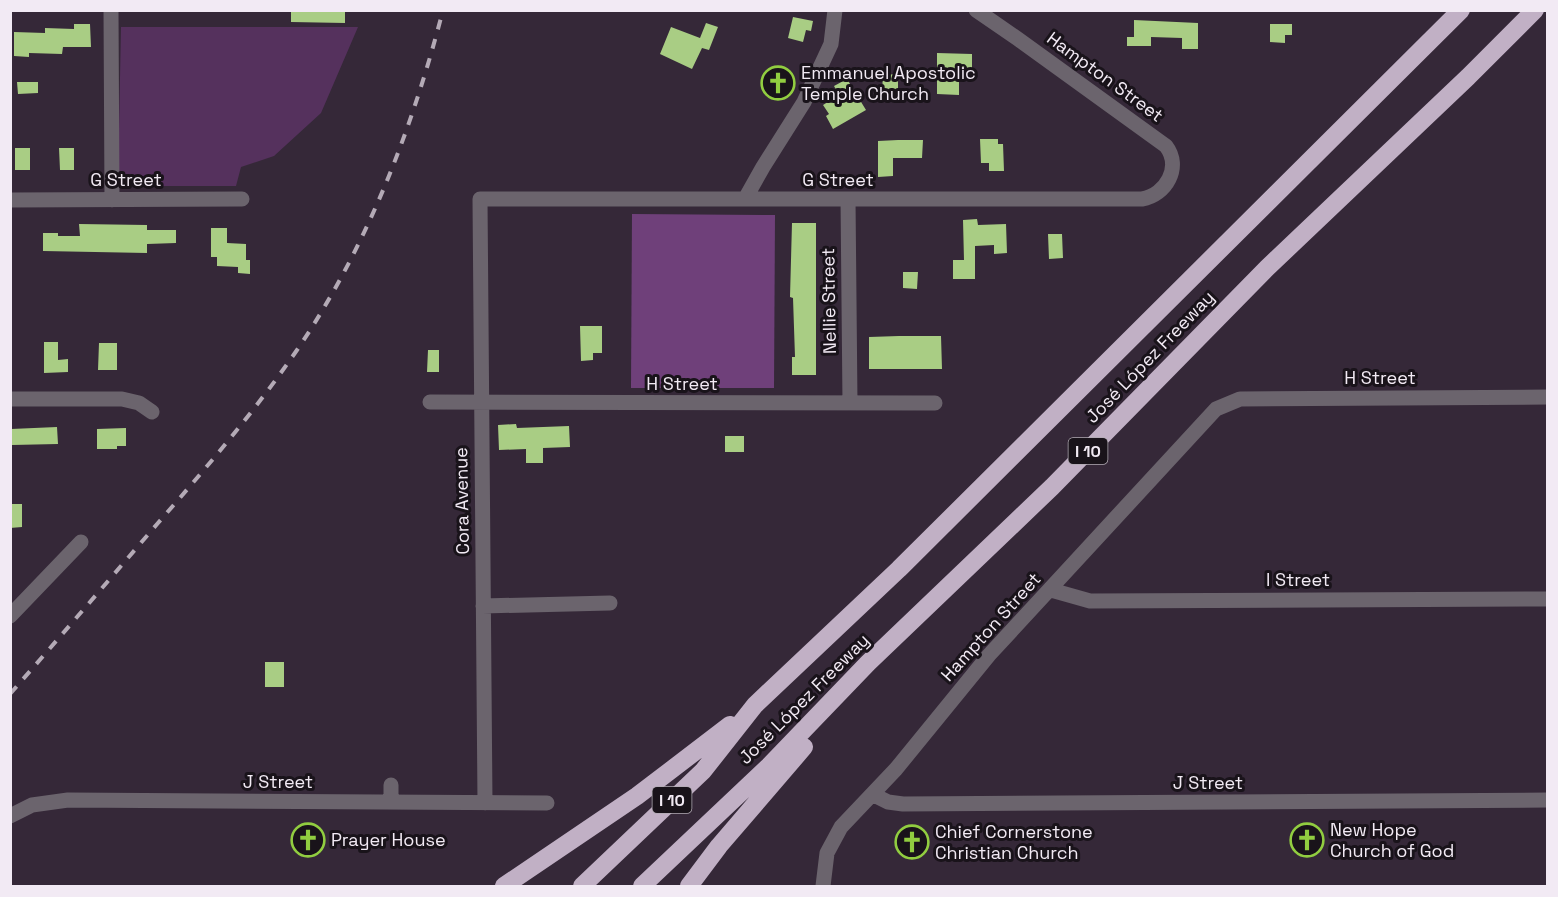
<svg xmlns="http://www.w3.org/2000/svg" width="1558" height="897" font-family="'Space Grotesk',sans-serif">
<rect width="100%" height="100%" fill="#352838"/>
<path fill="#55315d" d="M121 27H358L321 113 274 156 241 167 236 186H122L118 179Z"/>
<path fill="#6f407a" d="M632 214 775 215 774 388H631Z"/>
<path fill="#a9cd84" d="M291 10H345V23L291 22Z
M793 17 813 21 811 31 806 30 803 42 788 38Z
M1134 20 1198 23V49H1182V38L1151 37V46H1127V37H1134Z
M706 23 718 27 709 50 702 48 692 69 660 54 671 27 700 38Z
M74 24H90L91 47H63L62 54 29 53V57L14 56V32L45 33V28L74 29Z
M1270 24H1292V35H1285V43L1270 42Z
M937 53 972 54V74H959V95L937 94Z
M898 74V89L883 90 882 75Z
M847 79 866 110 833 129 826 116 829 114 823 105 839 95 834 86Z
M17 82H38V93L18 94Z
M980 139H998V144H1003L1004 171H989V163H981Z
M898 140H923L922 158H893V176L878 177V141Z
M15 148H30V170H15Z
M59 148H74V170H60Z
M977 219 978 225 1006 224 1007 253 994 254V245L975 246V279H953V260H964L963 220Z
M792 223H816V375H792V357H795L793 298 790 297Z
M79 224 147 225V230H176V243L147 244V253L43 251V233H58V236H80Z
M211 228H227V243L246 244V260H250V274L238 273V267L217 266V257H211Z
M1048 234H1062L1063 258 1049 259Z
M903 272H918L917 289 903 288Z
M580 326H602V353H593V360L581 361Z
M899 336H941L942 369H869V337Z
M44 342H58V360L68 359V372L44 373Z
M99 343H117V370H98Z
M428 350H439V372H427Z
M516 424 517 428 569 426 570 447 543 448V463H526V449L499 450 498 425Z
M57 427 58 444 12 445 11 429Z
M126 428V446H117V449H97V429Z
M725 436H744V452H725Z
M10 504H22V527L10 528Z
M265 662H284V687H265Z"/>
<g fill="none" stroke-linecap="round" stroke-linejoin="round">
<path stroke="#6b646d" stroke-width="15" d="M111 10 112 200
M745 199 763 167 804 102 831 44 835 10
M848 199 850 403
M10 200 242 199
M10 399H122L139 403 152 412
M430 402 935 403
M1051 590 1090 601 1548 599
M483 606 610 603
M10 616 81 542
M391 785V802
M872 794 888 802 903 804 1548 800
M485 803 480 199H1142C1166 195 1182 167 1166 146L1018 39 976 10
M10 816 32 805 68 800 547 803
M823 886 827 853 841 827 896 769 989 655 1216 409 1240 399 1548 397"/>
<path stroke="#c1b0c5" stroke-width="18" d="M504 886 637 796 730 725
M582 886 703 771 755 705 899 569 1461 10
M642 886 769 766 868 663 1052 487 1267 268 1468 77 1535 10
M689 886 719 846 804 747"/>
<path stroke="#b4aab6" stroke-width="4" stroke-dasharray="10 10" stroke-linecap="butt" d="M10 694C60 637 109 580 158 523 207 467 255 411 297 350 367 247 412 130 443 10"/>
</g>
<defs>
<g id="church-ring" transform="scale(1.725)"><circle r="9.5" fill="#19131a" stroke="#91cd40" stroke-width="1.5"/><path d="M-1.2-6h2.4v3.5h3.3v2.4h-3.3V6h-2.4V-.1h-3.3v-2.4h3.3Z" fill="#91cd40"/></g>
</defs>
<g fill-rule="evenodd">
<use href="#church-ring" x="778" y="83"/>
<use href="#church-ring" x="308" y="840"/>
<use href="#church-ring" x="1307" y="840"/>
<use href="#church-ring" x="912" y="842"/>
</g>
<g text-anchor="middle" stroke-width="6" stroke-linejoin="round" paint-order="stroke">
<g fill="#19131a" stroke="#b1aab3" stroke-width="1.5">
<rect x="1068.5" y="438" width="39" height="26" rx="4.5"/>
<rect x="652.5" y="787" width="39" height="26" rx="4.5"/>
</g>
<g font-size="16" font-weight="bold" fill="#f2eaf4">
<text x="1088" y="457">I 10</text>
<text x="672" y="806">I 10</text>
</g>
<g font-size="18" fill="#f2eaf4" stroke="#19131a" text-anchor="start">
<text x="801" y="79">Emmanuel Apostolic<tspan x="801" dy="21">Temple Church</tspan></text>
<text x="1330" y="836">New Hope<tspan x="1330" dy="21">Church of God</tspan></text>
<text x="935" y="838">Chief Cornerstone<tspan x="935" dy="21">Christian Church</tspan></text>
<text x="331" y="846">Prayer House</text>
</g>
<g font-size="18" fill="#f2eaf4" stroke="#19131a">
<text transform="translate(1105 77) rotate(36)" y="6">Hampton Street</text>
<text x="126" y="186">G Street</text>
<text x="838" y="186">G Street</text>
<text transform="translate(829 301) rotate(-91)" y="6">Nellie Street</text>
<text transform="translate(1150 357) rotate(-46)" y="6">José López Freeway</text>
<text x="1380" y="384">H Street</text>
<text x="682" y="390">H Street</text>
<text transform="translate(462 501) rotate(-91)" y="6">Cora Avenue</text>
<text x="1298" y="586">I Street</text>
<text transform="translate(991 627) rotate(-48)" y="6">Hampton Street</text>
<text transform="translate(804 699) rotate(-45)" y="6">José López Freeway</text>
<text x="278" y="788">J Street</text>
<text x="1208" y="789">J Street</text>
</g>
</g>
<rect width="1558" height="897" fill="none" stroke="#f2eaf4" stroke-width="24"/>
</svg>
